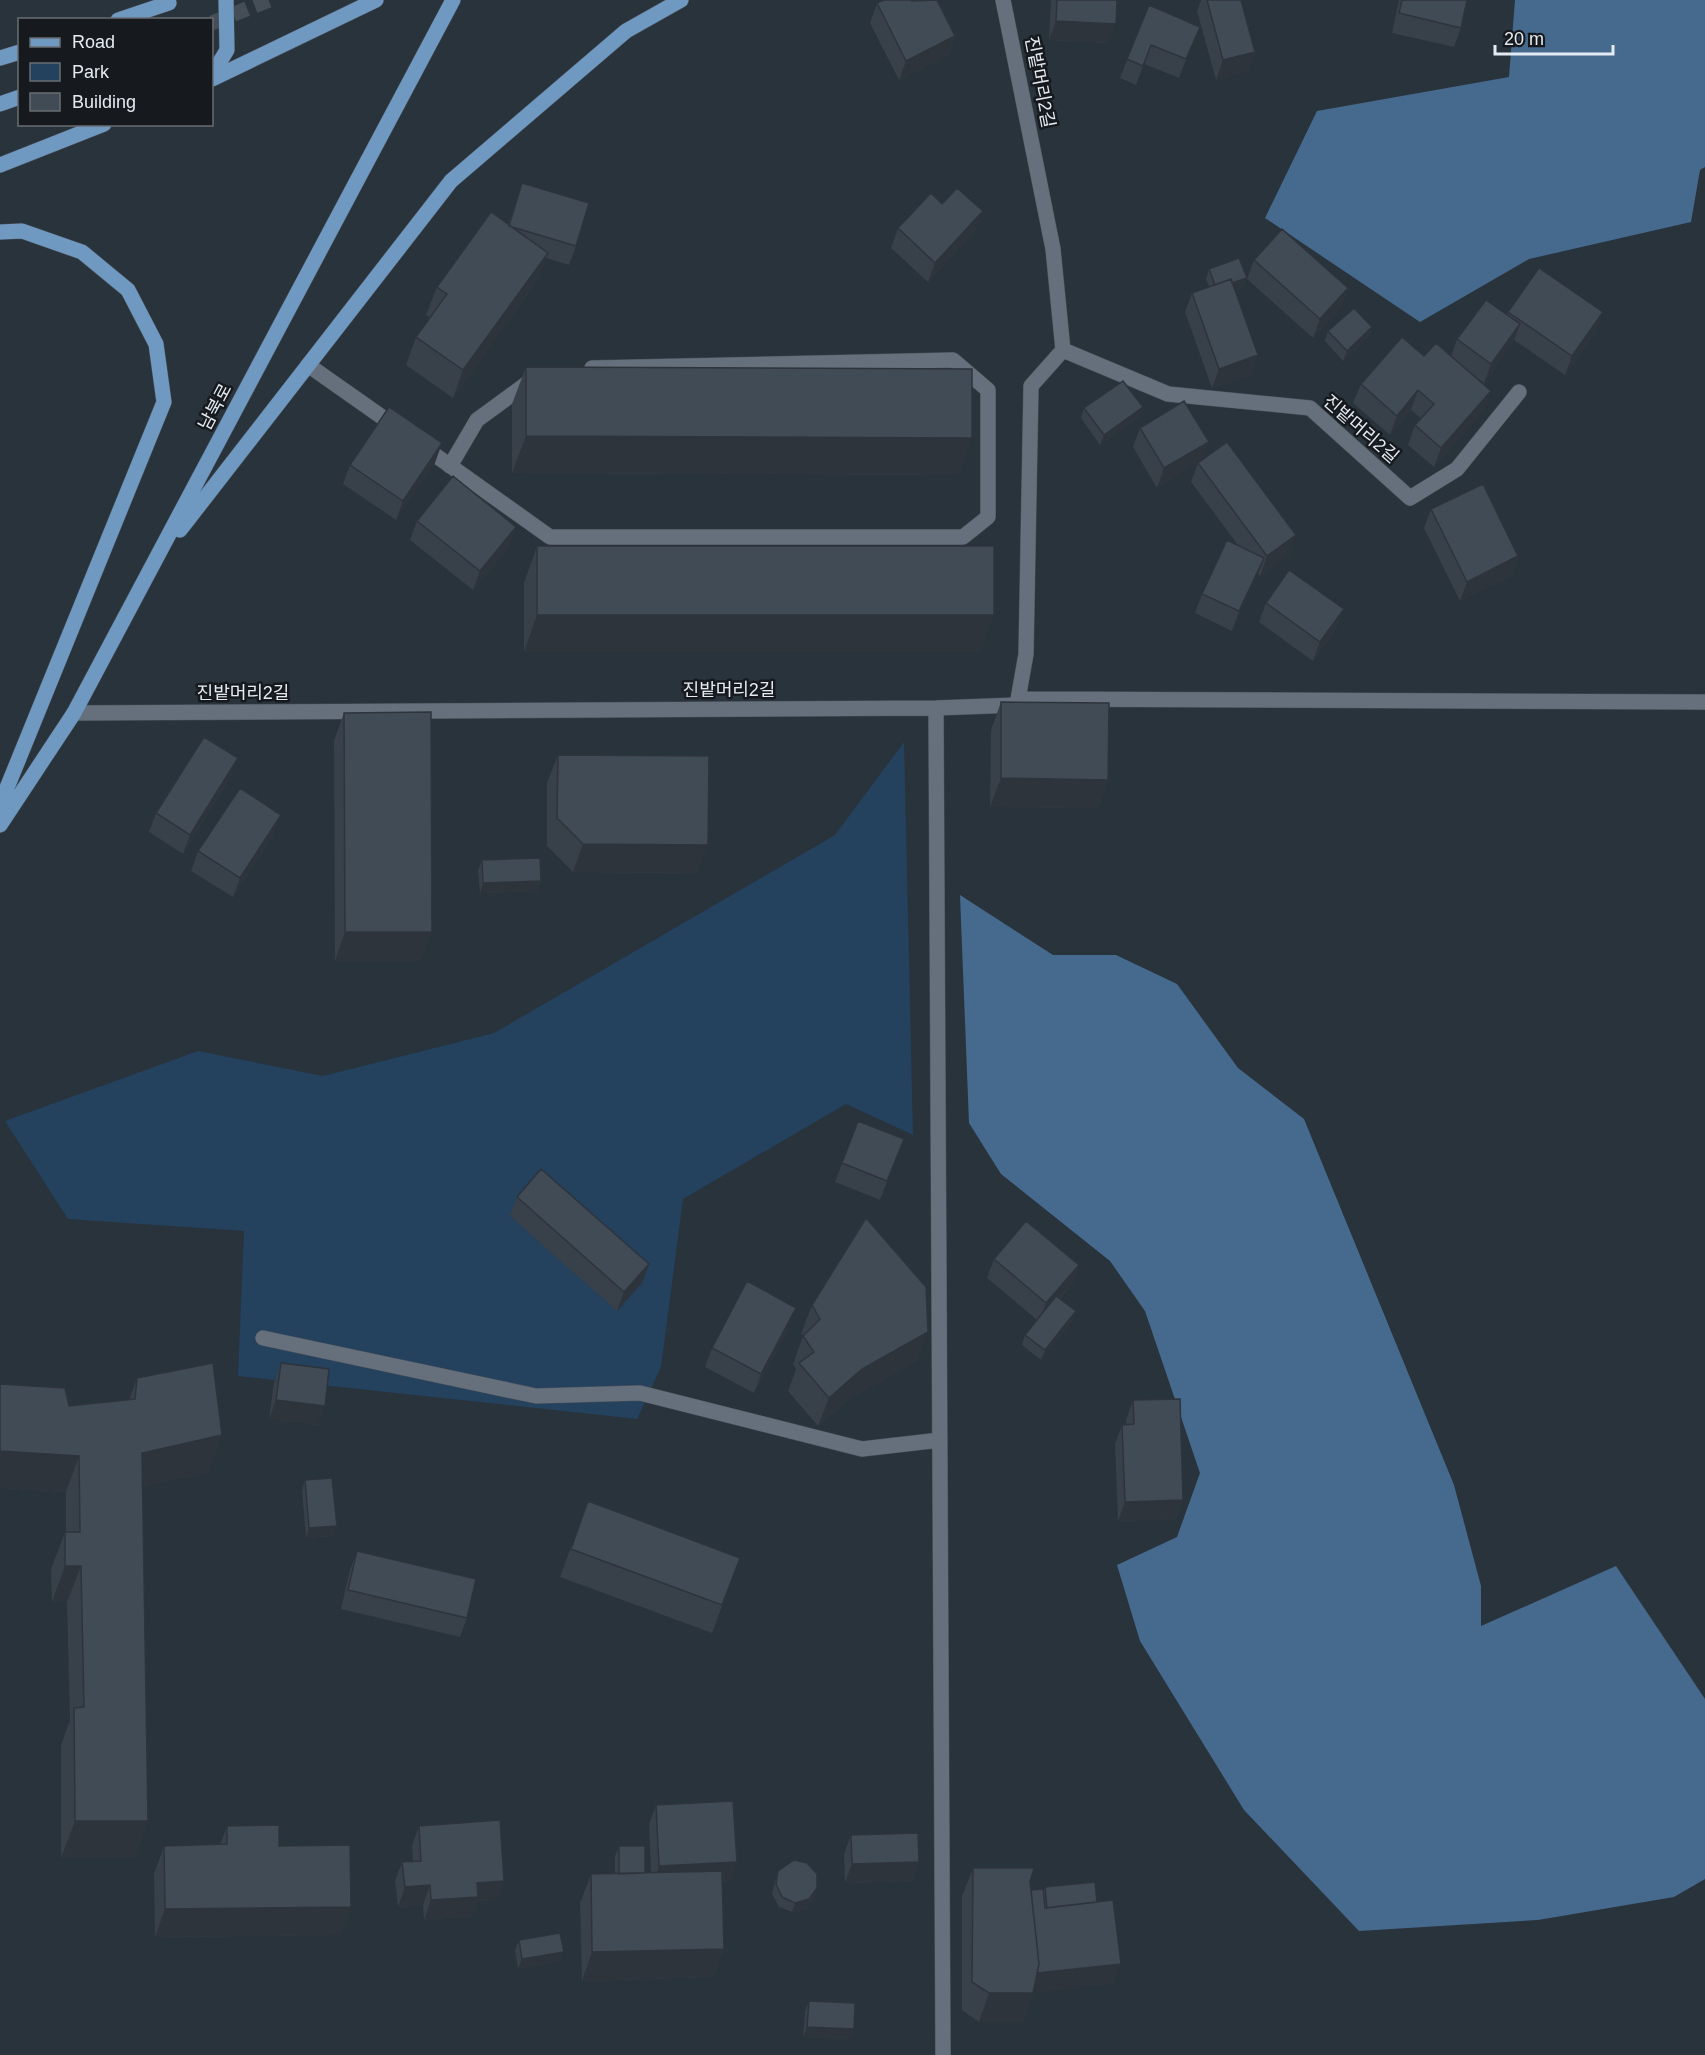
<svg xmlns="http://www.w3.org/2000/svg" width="1705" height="2055" font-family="Helvetica,'Noto Sans KR',sans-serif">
<rect width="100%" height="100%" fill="#29333c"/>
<path fill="#24415e" d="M904 742 913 1135 846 1104 683 1199 661 1367 637 1419 238 1376 244 1231 68 1219 5 1121 198 1051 323 1076 494 1033 835 835Z"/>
<path fill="#466a8e" d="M1515 0H1705V167L1700 170 1691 222 1529 259 1420 322 1265 218 1317 111 1509 77Z
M960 895 1053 955H1116L1177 984 1238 1068 1304 1119 1454 1485 1481 1586V1626L1616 1566 1705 1699V1879L1674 1897 1538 1920 1359 1931 1244 1810 1140 1641 1117 1565 1177 1537 1200 1473 1145 1311 1110 1261 1001 1174 969 1123Z"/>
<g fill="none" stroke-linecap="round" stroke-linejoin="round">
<path stroke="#454e57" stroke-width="15" stroke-dasharray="15 8" stroke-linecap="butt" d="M212 23 269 0"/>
<g stroke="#485059" stroke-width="16">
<path id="minor" d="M1063 350 1168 394 1310 408 1410 498 1457 469 1519 392
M308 365 399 429
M421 445 550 537H963L988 517V390L953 360 592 368
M450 466 477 420 533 379
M1018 699 1705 702
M936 708 943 2055
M74 713 936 708 1017 705 1026 654 1031 386 1063 350 1053 249 1003 0
M263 1338 536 1396 640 1393 862 1449 940 1440"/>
</g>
<g stroke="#485059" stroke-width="16">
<path id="major" d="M118 20 169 3
M0 58 20 52
M212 75 227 50 226 0
M212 79 376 0
M0 104 20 97
M0 165 104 124
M0 232 22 231 82 252 128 290 156 344 164 402 0 805
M180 530 451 181 626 31 681 0
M0 825 74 713 453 0"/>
</g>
<use href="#minor" stroke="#65707c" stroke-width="15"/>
<use href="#major" stroke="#7099c2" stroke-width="15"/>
</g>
<path fill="#38404a" d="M1051 0H1117L1109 43 1049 40Z
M1201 0H1241L1255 52 1248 71 1216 80 1197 11Z
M1399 0H1467L1461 28 1454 47 1392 33Z
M877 3 955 36 948 56 899 80 870 23Z
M1149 5 1200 27 1179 78 1144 64 1136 85 1120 78Z
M522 183 576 246 569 265 546 258 537 281 453 398 406 365 416 337 430 318 426 315 437 287 508 225Z
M942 204 976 230 928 282 891 248 898 228Z
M1254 260 1348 288 1341 307 1313 338 1247 279Z
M1209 269 1247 278 1243 287 1235 290 1258 355 1251 375 1212 388 1185 312 1192 293 1209 287 1206 279Z
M1508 312 1596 332 1565 375 1514 340 1484 383 1471 373 1484 410 1434 467 1408 445 1415 425 1422 419 1411 410 1390 435 1353 403 1361 384 1424 356H1451L1457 339 1507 315Z
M1372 327 1369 337 1343 361 1325 341 1328 331Z
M526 367 959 475 512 473V404Z
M1143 407 1139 417 1100 445 1081 418 1084 408Z
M1140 428 1202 461 1289 555 1260 576 1258 573 1232 631 1195 613 1202 594 1238 545 1191 482 1198 463 1157 488 1133 447Z
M435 463 396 520 343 484 350 465Z
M1431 509 1518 556 1511 576 1460 601 1424 528Z
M417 521 516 527 509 546 473 590 410 540Z
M537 546 981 652H524V583Z
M1266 603 1337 628 1313 661 1259 622Z
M1001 702 1108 780 1098 808 990 807 991 730Z
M344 713 421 961H335L334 741Z
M558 755 697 873 573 872 547 846V783Z
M231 777 183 854 149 832 156 813Z
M274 834 233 897 191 871 198 851Z
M482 860 541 881 537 891 480 893 478 870Z
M858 1121 904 1139 880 1200 835 1182Z
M517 1197 642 1283 617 1311 510 1216Z
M994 1259 1079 1265 1072 1284 1060 1299 1076 1311 1072 1321 1041 1360 1022 1345 1025 1335 1037 1320 987 1278Z
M812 1305 918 1360 852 1397 818 1426 788 1391 796 1369 793 1364 803 1336 801 1334Z
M789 1327 754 1393 705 1367 712 1348Z
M281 1363 318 1425 269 1419 274 1382Z
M137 1378 209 1472 142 1487 135 1858H61V1745L70 1720 67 1602H52L51 1569 65 1532H66V1492L0 1488V1384L69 1406 129 1400Z
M1133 1400 1183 1500 1176 1519 1118 1521 1115 1444 1122 1425H1126V1420Z
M305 1480 333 1536 306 1538 302 1490Z
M588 1501 740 1558 712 1633 560 1577Z
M357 1551 467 1618 460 1637 341 1609 350 1570Z
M656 1805 730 1881 722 1882 724 1949 713 1977 582 1981 580 1903 591 1874H615V1856L619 1846 645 1873H651L649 1824Z
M227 1826 341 1935 155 1937 154 1874 164 1846 220 1845Z
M419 1826 497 1900 477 1901 471 1916 424 1920 423 1905 398 1907 395 1881 402 1862 413 1861 412 1846Z
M851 1835 919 1862 912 1881 845 1883 844 1854Z
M973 1868 1030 1882 1031 1890H1043L1045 1887 1097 1902 1114 1983 1033 1992 1023 2022H979L962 2010V1896Z
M778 1871 817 1888 814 1898 806 1909 792 1912 779 1907 772 1894 775 1881Z
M519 1940 560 1961 518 1969 515 1950Z
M809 2001 850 2039 803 2037 805 2011Z"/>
<path fill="#2e343c" d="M1056 21 1116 24 1109 43 1049 40Z
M1200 27 1193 46 1179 78 1186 59Z
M955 36 948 56 899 80 906 61Z
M1255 52 1248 71 1216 80 1223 60Z
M983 211 976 230 928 282 935 263Z
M548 253 537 281 453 398 463 370Z
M1247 278 1243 287 1213 299 1217 289Z
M1348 288 1341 307 1313 338 1320 319Z
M1603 312 1596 332 1565 375 1572 356Z
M1520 324 1513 343 1484 383 1491 364Z
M1372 327 1369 337 1343 361 1347 351Z
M1258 355 1251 375 1212 388 1219 369Z
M1418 390 1411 410 1390 435 1397 416Z
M1491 391 1484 410 1434 467 1441 448Z
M1143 407 1139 417 1100 445 1104 435Z
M526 436 972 438 959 475 512 473Z
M1209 442 1202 461 1157 488 1164 468Z
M442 443 435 463 396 520 403 501Z
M516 527 509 546 473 590 480 571Z
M1296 535 1289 555 1260 576 1267 556Z
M1518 556 1511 576 1460 601 1467 582Z
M1264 558 1257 577 1232 631 1239 611Z
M1344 609 1337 628 1313 661 1320 642Z
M537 615H994L981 652H524Z
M238 758 231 777 183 854 190 835Z
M1001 778 1108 780 1098 808 990 807Z
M281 815 274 834 233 897 240 878Z
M583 844 708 845 697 873 573 872Z
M541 881 537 891 480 893 483 883Z
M345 932H432L421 961H335Z
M649 1264 642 1283 617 1311 624 1292Z
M1079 1265 1072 1284 1039 1322 1046 1303Z
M796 1308 789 1327 754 1393 761 1374Z
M1076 1311 1072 1321 1041 1360 1045 1350Z
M928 1332 918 1360 852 1397 818 1426 829 1398 862 1369Z
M276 1400 325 1406 318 1425 269 1419Z
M222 1435 209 1472 128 1490 142 1453Z
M0 1451 79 1456 66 1492 0 1488Z
M1183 1500 1176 1519 1118 1521 1125 1502Z
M337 1526 333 1536 306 1538 309 1528Z
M65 1566H81L67 1602H52Z
M75 1821H148L135 1858H61Z
M737 1862 730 1881 652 1885 659 1866Z
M919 1862 912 1881 845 1883 852 1864Z
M504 1881 497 1900 477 1901 471 1916 424 1920 431 1900 477 1883Z
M430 1885 423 1905 398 1907 405 1887Z
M817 1888 814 1898 806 1909 792 1912 795 1903Z
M351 1907 341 1935 155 1937 165 1909Z
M724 1949 713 1977 582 1981 592 1952Z
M564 1952 560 1961 518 1969 522 1959Z
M1121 1964 1114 1983 1029 1993 1036 1973Z
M989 1993H1033L1023 2022H979Z
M807 2027 854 2029 850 2039 803 2037Z"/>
<path fill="#414b56" stroke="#2e343c" stroke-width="1.5" d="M884 0H911L912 1 937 0 955 36 906 61 877 3Z
M1057 0H1117L1116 24 1056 21Z
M1207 0H1241L1255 52 1223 60Z
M1402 0H1467L1461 28 1399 13Z
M1149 5 1200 27 1186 59 1151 45 1143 66 1127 59Z
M522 183 589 203 576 246 509 226Z
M957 188 983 211 935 263 898 228 931 193 942 204Z
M491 212 548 253 463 370 416 337 447 294 437 287Z
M1282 229 1348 288 1320 319 1254 260Z
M1239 258 1247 278 1232 283 1231 279 1215 285 1209 269Z
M1539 268 1603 312 1572 356 1508 312Z
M1231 279 1258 355 1219 369 1192 293Z
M1486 300 1520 324 1491 364 1457 339Z
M1354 308 1372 327 1347 351 1328 331Z
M1402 337 1424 356 1436 343 1491 391 1441 448 1415 425 1434 404 1418 390 1397 416 1361 384Z
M526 367 972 369V438L526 436Z
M1123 381 1143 407 1104 435 1084 408Z
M1184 401 1209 442 1164 468 1140 428Z
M389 407 442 443 403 501 350 465Z
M1227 442 1296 535 1267 556 1198 463Z
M453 476 516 527 480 571 417 521Z
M1483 484 1518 556 1467 582 1431 509Z
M1227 540 1264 558 1239 611 1202 594Z
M537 546H994V615H537Z
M1289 570 1344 609 1320 642 1266 603Z
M1001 702 1109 703 1108 780 1001 778Z
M431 712 432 932H345L344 713Z
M204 737 238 758 190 835 156 813Z
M558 755 709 756 708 845 583 844 557 818Z
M240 788 281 815 240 878 198 851Z
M540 858 541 881 483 883 482 860Z
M858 1121 904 1139 887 1181 842 1163Z
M541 1169 649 1264 624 1292 517 1197Z
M866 1218 926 1287 928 1332 862 1369 829 1398 799 1363 814 1352 803 1336 820 1319 812 1305Z
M1026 1221 1079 1265 1046 1303 994 1259Z
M747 1281 796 1308 761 1374 712 1348Z
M1056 1296 1076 1311 1045 1350 1025 1335Z
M213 1363 222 1435 142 1453 148 1821H75L74 1708 84 1707 81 1566H65V1532H80L79 1456 0 1451V1384L65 1388 69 1406 135 1399 137 1378Z
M281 1363 329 1369 325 1406 276 1400Z
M1180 1399 1183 1500 1125 1502 1122 1425 1134 1424 1133 1400Z
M332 1478 337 1526 309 1528 305 1480Z
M588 1501 740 1558 722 1605 571 1549Z
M357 1551 476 1579 467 1618 348 1590Z
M733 1801 737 1862 659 1866 656 1805Z
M500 1820 504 1881 477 1883 478 1897 431 1900 430 1885 405 1887 402 1862 421 1861 419 1826Z
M279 1825V1846L350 1845 351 1907 165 1909 164 1846 227 1844V1826Z
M918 1833 919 1862 852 1864 851 1835Z
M619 1846H645V1873L619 1874Z
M794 1860 807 1863 817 1874V1888L809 1899 795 1903 782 1897 776 1884 778 1871Z
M973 1868H1034L1030 1882 1039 1964 1033 1993H989L972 1982Z
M722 1871 724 1949 592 1952 591 1874Z
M1095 1882 1097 1902 1047 1908 1045 1887Z
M1043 1889 1045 1908 1113 1900 1121 1964 1037 1973 1039 1964 1031 1890Z
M560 1933 564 1952 522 1959 519 1940Z
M809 2001 855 2003 854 2029 807 2027Z"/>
<g text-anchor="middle" stroke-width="5" stroke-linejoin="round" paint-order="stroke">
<g font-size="18" fill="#e4eaf1" stroke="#161a1e">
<text transform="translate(1040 82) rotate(79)" y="6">진밭머리2길</text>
<text transform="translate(215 407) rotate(-62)" y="6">남북로</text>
<text transform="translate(1361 429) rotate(41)" y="6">진밭머리2길</text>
<text x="729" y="696">진밭머리2길</text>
<text x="243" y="699">진밭머리2길</text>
</g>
</g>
<rect x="18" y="18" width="195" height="108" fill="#161a1e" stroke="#686d72" stroke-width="1.5"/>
<rect x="30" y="38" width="30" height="9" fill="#7099c2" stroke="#686d72" stroke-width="1.5"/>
<text x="72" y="48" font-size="18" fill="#e4eaf1">Road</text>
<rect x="30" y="63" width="30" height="18" fill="#24415e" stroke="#686d72" stroke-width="1.5"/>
<text x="72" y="78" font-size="18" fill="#e4eaf1">Park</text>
<rect x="30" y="93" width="30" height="18" fill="#414b56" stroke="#686d72" stroke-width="1.5"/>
<text x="72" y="108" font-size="18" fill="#e4eaf1">Building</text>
<path d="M1495 45v9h118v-9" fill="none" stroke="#e4eaf1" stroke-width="3"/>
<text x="1504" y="45" font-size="18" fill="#e4eaf1" stroke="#161a1e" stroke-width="4.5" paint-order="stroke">20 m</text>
</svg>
